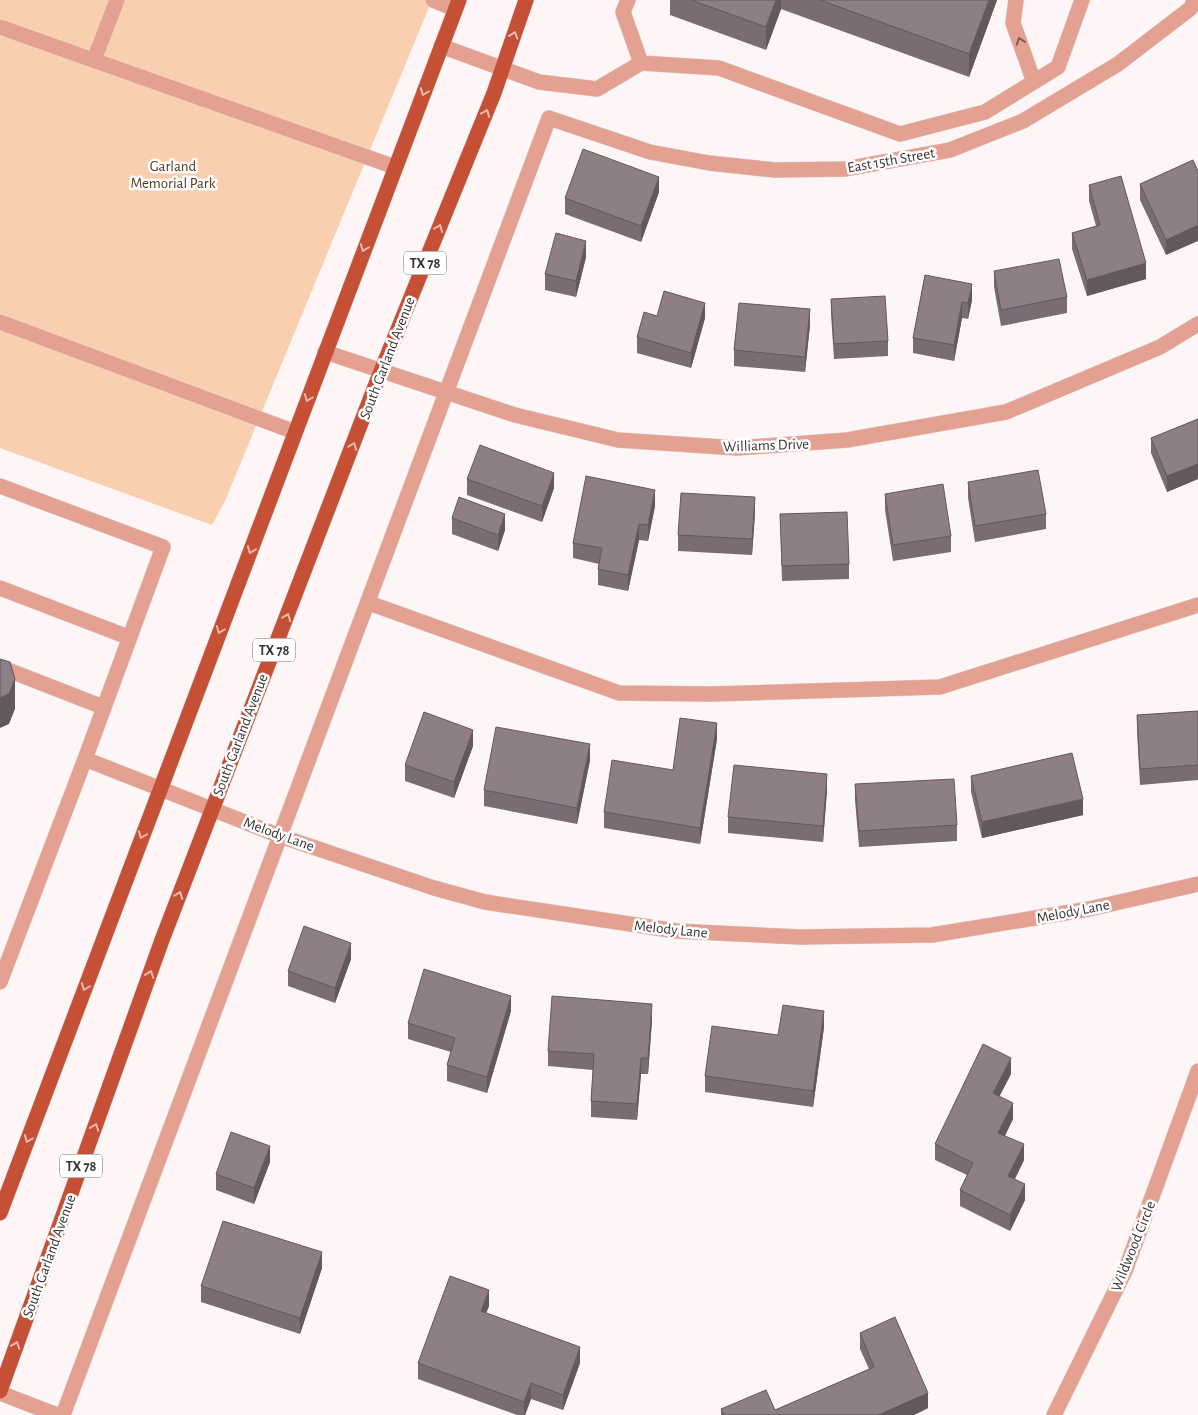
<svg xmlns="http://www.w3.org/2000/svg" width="1198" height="1415" font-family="'Alegreya Sans',sans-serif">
<rect width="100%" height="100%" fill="#fef6f6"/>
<path fill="#facfb0" d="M0 0H432L225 501 212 525 0 448Z"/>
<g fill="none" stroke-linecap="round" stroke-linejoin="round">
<g stroke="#dbd3d3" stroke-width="16">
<path id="minor" d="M433 0 455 9
M628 0 623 12 641 63
M1016 0 1013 23 1034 82
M0 27 395 167
M441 46 539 82 597 89 641 63 719 68 900 134 985 112 1058 67 1082 0
M94 60 117 0
M0 322 295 432
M325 352 515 415 618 440 737 448 847 440 1006 412 1160 347 1198 324
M0 486 163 547 85 759
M0 588 128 637
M369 603 619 693 711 694 940 687 1198 605
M0 667 103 707
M0 982 85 759 280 836 434 888 485 902 676 931 800 937 932 935 1089 909 1198 884
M0 1393 57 1415
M63 1415 549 118 650 152 709 163 775 170 845 169 950 150 1023 121 1118 64 1191 8 1194 0
M1054 1415 1125 1271 1198 1071"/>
</g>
<g stroke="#dbd3d3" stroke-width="16">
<path id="major" d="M0 1213 459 0
M0 1391 162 940 381 371 494 93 526 0"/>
</g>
<use href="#minor" stroke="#e4a191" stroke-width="15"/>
<use href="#major" stroke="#c65035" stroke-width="15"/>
</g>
<path fill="#7a6c73" d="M670 0H997L969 77 781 9 766 50 670 15Z
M1198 171 1166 255 1140 200V184Z
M1089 185 1146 279 1087 296 1072 249V233L1096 226 1089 201Z
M659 192 641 242 565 214V198Z
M586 257 576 297 545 290V274Z
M994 271 1067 297V313L1001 326 994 287Z
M925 275 972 300 968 319 962 318 954 361 913 353V338Z
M831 299 888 341V356L834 359 831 314Z
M705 318 691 368 637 353V337Z
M810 325 805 372 734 366V350Z
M1198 419V479L1167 492 1151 453V438Z
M467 479 554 488 542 522 467 495Z
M968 482 1046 514V529L975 542 968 498Z
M885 494 951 536V552L893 561 885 510Z
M655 506 648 541 639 540 628 591 598 585V569L599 564 573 558V543Z
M755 513 752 555 678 551V535Z
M780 514 849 564V579L782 581Z
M452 518 505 530 498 551 452 534Z
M1198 711V780L1140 785 1137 731V715Z
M717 739 700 844 604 828V812L673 770Z
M473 746 454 798 405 781V765Z
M590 760 577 824 484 806V790Z
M971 776 1083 815 982 838 971 792Z
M855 784 957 825V841L859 847 855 800Z
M827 790 823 842 728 833V817Z
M351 959 335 1003 288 986V971Z
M511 1011 487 1093 447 1081V1065L451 1052 408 1039V1023Z
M652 1020 648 1074H641L637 1120 591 1117V1101L593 1070 548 1066V1051Z
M824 1027 813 1107 705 1092V1076L778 1035Z
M1011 1074 999 1096 1013 1119 1005 1136 1024 1160 1015 1179 1025 1200 1010 1231 960 1206V1190L967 1175 935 1160V1144Z
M270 1162 254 1204 216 1190V1174Z
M322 1268 300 1334 201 1302V1286Z
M489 1306 486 1313 580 1363 563 1410 531 1399 525 1415H517L418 1379V1363Z
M860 1333 928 1408 914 1415H721V1409L775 1410 869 1369 860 1349Z"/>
<path fill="#63585e" d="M776 0H781V9L766 50V27Z
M989 0H997L969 77V54Z
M659 177V192L641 242V226Z
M1198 225V241L1166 255V240Z
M586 241V257L576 297V281Z
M1146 263V279L1087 296V280Z
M972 284V300L968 319V303Z
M962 302V318L954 361V345Z
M705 303V318L691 368V353Z
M810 309V325L805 372V357Z
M1198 464V479L1167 492V476Z
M554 473V488L542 522V506Z
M655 490V506L648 541V525Z
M755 497V513L752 555V539Z
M505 514V530L498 551V535Z
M639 524V540L628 591V575Z
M15 679V709L9 724 0 728V698Z
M717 723V739L700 844V828Z
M473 730V746L454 798V782Z
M590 744V760L577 824V808Z
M827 774V790L823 842V826Z
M1083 799V815L982 838V822Z
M351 943V959L335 1003V988Z
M511 996V1011L487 1093V1077Z
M652 1004V1020L648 1074V1058Z
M824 1011V1027L813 1107V1091Z
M641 1058V1074L637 1120V1104Z
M1011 1058V1074L993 1109V1093Z
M1013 1103V1119L998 1149V1133Z
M1024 1144V1160L1008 1192V1176Z
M270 1146V1162L254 1204V1188Z
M1025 1184V1200L1010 1231V1215Z
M322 1252V1268L300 1334V1318Z
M489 1290V1306L481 1326V1311Z
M580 1347V1363L563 1410V1395Z
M531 1383V1399L525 1415H524V1402Z
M928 1393V1408L914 1415H878Z"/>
<path fill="#8e7e86" stroke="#63585e" d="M691 0H776L766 27Z
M820 0H989L969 54Z
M583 149 659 177 641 226 565 198Z
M1193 160 1198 171V225L1166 240 1140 184Z
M1121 176 1146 263 1087 280 1072 233 1100 225 1089 185Z
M556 233 586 241 576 281 545 274Z
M1059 259 1067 297 1001 310 994 271Z
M925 275 972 284 968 303 962 302 954 345 913 338Z
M664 291 705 303 691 353 637 337 644 312 657 316Z
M885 296 888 341 834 344 831 299Z
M739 303 810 309 805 357 734 350Z
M1198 419V464L1167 476 1151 438Z
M480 445 554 473 542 506 467 479Z
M1038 470 1046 514 975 526 968 482Z
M586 476 655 490 648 525 639 524 628 575 598 569 602 548 573 543Z
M943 484 951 536 893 545 885 494Z
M681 493 755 497 752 539 678 535Z
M459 497 505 514 498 535 452 518Z
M847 512 849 564 782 566 780 514Z
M0 659 10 662 15 679 9 694 0 698Z
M1198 711V765L1140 769 1137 715Z
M424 712 473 730 454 782 405 765Z
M680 718 717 723 700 828 604 812 612 760 673 770Z
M496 727 590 744 577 808 484 790Z
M1072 753 1083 799 982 822 971 776Z
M734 765 827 774 823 826 728 817Z
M954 779 957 825 859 831 855 784Z
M304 926 351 943 335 988 288 971Z
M424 969 511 996 487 1077 447 1065 455 1038 408 1023Z
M552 996 652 1004 648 1058H641L637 1104 591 1101 594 1054 548 1051Z
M783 1005 824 1011 813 1091 705 1076 712 1026 778 1035Z
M983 1044 1011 1058 993 1093 1013 1103 998 1133 1024 1144 1008 1176 1025 1184 1010 1215 960 1190 973 1163 935 1144Z
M231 1132 270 1146 254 1188 216 1174Z
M223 1221 322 1252 300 1318 201 1286Z
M450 1276 489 1290 481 1311 580 1347 563 1395 531 1383 524 1402 418 1363Z
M895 1317 928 1393 878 1415H724L721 1409 766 1390 775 1410 874 1367 860 1333Z"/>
<defs><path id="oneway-chevron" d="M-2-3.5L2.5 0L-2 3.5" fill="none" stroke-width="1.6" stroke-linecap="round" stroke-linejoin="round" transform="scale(1.25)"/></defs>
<g stroke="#e8b9ae">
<use href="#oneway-chevron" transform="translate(514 35) rotate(-71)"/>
<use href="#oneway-chevron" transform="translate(424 92) rotate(111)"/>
<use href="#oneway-chevron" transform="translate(486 113) rotate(-68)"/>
<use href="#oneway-chevron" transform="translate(439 228) rotate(-68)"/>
<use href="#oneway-chevron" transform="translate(364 248) rotate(111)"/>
<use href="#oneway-chevron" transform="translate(308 398) rotate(111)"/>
<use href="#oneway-chevron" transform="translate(353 446) rotate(-69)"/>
<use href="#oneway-chevron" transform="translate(251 550) rotate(111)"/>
<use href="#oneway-chevron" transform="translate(287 617) rotate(-69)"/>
<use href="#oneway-chevron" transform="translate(220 630) rotate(111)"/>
<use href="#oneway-chevron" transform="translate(142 835) rotate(111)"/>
<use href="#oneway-chevron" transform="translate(179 895) rotate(-69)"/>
<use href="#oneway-chevron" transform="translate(150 974) rotate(-70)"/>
<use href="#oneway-chevron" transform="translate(85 987) rotate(111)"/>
<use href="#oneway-chevron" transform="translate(95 1127) rotate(-70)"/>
<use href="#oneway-chevron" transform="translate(28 1139) rotate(111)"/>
<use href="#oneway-chevron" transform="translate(16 1345) rotate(-70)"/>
</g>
<use stroke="#7d5e58" href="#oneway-chevron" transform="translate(1020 41) rotate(-110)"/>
<g text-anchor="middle" stroke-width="5" stroke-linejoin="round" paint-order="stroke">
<g fill="#fff" stroke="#746f70" stroke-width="1">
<rect x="404" y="251.5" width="42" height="23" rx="4"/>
<rect x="253" y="638.5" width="42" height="23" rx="4"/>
<rect x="60" y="1154.5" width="42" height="23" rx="4"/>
</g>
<g font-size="14" font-weight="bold" fill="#393132">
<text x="425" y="268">TX 78</text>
<text x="274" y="655">TX 78</text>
<text x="81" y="1171">TX 78</text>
</g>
<g font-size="15" fill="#393132" stroke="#fff">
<text transform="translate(891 160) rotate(-10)" y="5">East 15th Street</text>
<text transform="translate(387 358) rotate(-69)" y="5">South Garland Avenue</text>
<text transform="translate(766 445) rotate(-2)" y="5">Williams Drive</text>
<text transform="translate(240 735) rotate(-69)" y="5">South Garland Avenue</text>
<text transform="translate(279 834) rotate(20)" y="5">Melody Lane</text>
<text transform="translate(1073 911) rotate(-11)" y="5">Melody Lane</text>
<text transform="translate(671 929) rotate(6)" y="5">Melody Lane</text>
<text transform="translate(1133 1246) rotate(-68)" y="5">Wildwood Circle</text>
<text transform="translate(49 1256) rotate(-70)" y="5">South Garland Avenue</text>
</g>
<g font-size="15" fill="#57361c" stroke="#fff">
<text x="173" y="171">Garland<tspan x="173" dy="17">Memorial Park</tspan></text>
</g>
</g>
</svg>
